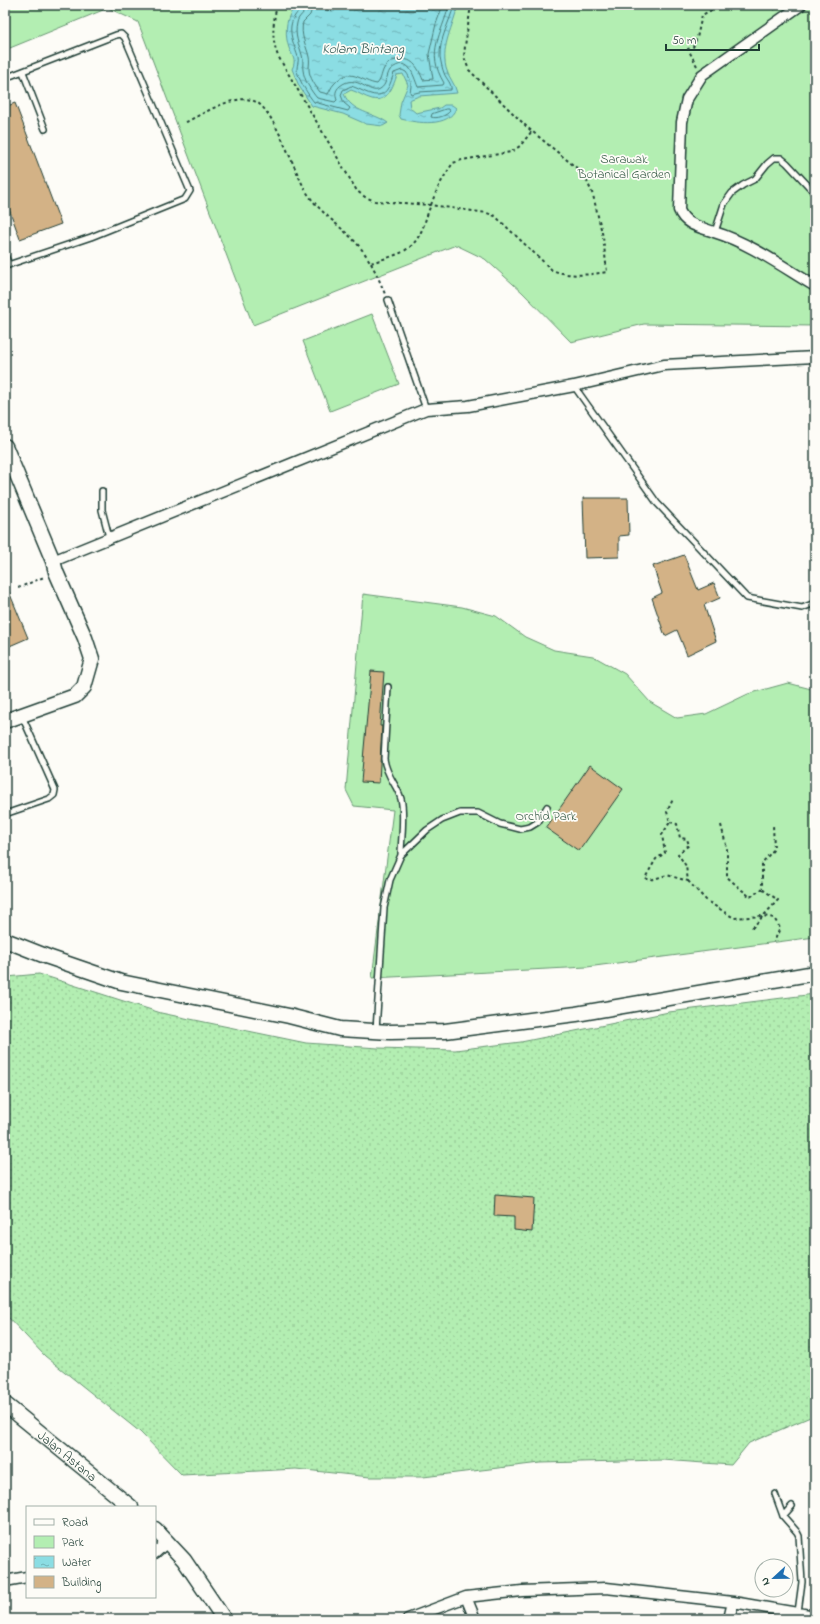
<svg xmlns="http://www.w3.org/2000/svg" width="820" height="1624" font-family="'Indie Flower',sans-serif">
<defs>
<pattern id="grass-dots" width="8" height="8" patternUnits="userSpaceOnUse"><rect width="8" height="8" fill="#b3eeb2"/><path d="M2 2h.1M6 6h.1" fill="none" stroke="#9acd9a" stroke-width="1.8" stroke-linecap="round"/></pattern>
<pattern id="water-ripples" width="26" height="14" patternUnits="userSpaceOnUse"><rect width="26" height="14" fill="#8bdde3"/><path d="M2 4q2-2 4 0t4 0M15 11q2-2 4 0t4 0" fill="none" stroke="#71b4b9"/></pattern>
</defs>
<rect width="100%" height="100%" fill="#fdfcf7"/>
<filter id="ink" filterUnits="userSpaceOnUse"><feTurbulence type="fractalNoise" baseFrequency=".025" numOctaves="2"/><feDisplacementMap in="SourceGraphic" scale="8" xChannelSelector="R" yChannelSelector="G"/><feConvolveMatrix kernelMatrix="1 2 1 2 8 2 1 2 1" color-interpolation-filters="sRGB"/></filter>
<g filter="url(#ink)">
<path fill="url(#grass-dots)" stroke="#699673" d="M39 974 161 1013 306 1043 378 1048 455 1050 521 1042 669 1012 815 994V1415L749 1443 731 1465 663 1460 540 1463 423 1477H370L296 1469 182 1475 140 1432 45 1356 5 1314V979L7 977Z"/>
<path fill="#b3eeb2" stroke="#699673" d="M5 5H815V326L644 324 571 342 522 292 485 259 456 245 253 325 138 22 108 8 5 50Z
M372 314 399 384 330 411 303 341Z
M363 594 462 607 496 616 525 637 554 650 593 656 625 674 650 702 677 718 706 714 748 694 788 683 815 690V937L587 967 372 978 393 810 354 806 346 790Z"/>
<path fill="url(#water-ripples)" stroke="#609d9d" d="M299 5H458C453 27 441 45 446 68 448 77 455 83 457 93L419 96 409 100 410 108 416 113 440 108 444 105H452L456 108C449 128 417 123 401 119L399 115 401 102 408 85 403 74 397 75C393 87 387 103 372 99 364 97 358 92 351 90L344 94C352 113 373 112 388 123L383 126 366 124 343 114 312 106 299 86 292 69C297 60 292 56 289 48 285 37 285 20 292 11 294 9 297 7 299 5Z"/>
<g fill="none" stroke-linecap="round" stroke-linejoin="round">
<path stroke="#4a7d7a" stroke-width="1" d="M302 5 301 9C284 24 292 39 298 57 299 62 297 64 297 69 297 78 309 96 314 102L348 111 350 108 344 103 341 95 343 90 351 86C364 90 379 103 388 88 391 83 392 78 394 73L402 70 406 72C411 79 412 84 410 92L411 94 419 92 451 90C452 83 446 79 444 73 442 68 441 62 440 57 439 39 450 22 454 5
M307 5C306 14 298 15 297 23 294 36 299 44 302 55 304 61 302 65 303 70 304 80 311 91 317 98L335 102 337 100C335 95 335 90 340 86 357 72 369 96 380 89 387 85 386 76 390 70 409 54 413 75 418 87L443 85 444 83C425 51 442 35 449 5
M313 5 310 15 303 22C300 36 306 44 309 57 310 61 309 65 309 69 309 77 316 87 320 92L328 94C330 91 331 87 334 84 350 65 361 82 377 84 382 79 381 72 385 67 388 63 391 61 396 60 412 56 418 67 423 80L433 79 429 54 436 24 443 5
M446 109H449L450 111C446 116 437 119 431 117L432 114Z"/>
</g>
<path fill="#d3b286" stroke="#1f3d34" d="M15 103 61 224 20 239 5 198V107Z
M583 498H628L629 535 619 536V557L585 558Z
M684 555 698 590 714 583 720 598 704 605 716 641 687 655 677 630 665 636 652 598 662 593 653 566Z
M5 582 28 638 5 648Z
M371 671 384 672 380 726H382L379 783 361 782Z
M590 765 623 789 579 851 546 828Z
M495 1195 534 1198 532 1232 514 1230V1217L494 1216Z"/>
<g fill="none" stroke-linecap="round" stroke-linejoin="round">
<g stroke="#1f3d34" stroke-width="8">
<path id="lane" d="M23 72 45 129
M5 78 116 35 121 34 125 38 190 191 185 199 91 237 5 266
M715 232 724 204 732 193 743 185 755 179 767 164 774 158H781L787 163 815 193
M5 255 9 265
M388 300 426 409
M574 386 657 503 747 598 802 608 815 603
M102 491V510L109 537
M388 687 384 759C387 778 397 784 401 799 405 813 401 841 401 855
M5 814 49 799 54 795 55 790 22 716
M376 1030 384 908 390 880 401 855 427 830 442 820 460 813H478L500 824 520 829 530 827 538 822 547 807
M775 1494 783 1516 797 1532 799 1536 802 1582 798 1612
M783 1516 792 1506"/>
</g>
<g stroke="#1f3d34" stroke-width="13">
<path id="street" d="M801 5 702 75 687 99 682 122 679 210C685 225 700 227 714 232 750 243 783 267 815 286
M53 561 426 409 468 406 574 386 664 365 815 357
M155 1553 168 1541
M5 1581 27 1577
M466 1597 475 1619
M408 1619 466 1597 522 1591 606 1588 733 1602 815 1616
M729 1619 733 1602"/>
</g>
<g stroke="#1f3d34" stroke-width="17">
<g id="secondary">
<path d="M5 446 53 561 56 572 85 638 92 659 84 687 75 696 5 721"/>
<path d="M5 940 48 957 121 982 289 1016 340 1029 390 1032 445 1031 576 1014 815 973"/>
<path id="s1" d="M5 1404 131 1507"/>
<path d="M155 1529 184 1560 224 1619"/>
</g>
</g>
<path stroke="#1f3d34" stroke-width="2" stroke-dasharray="3 3" stroke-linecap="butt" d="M277 5C273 23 271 38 278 56L357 191 365 197 375 201 430 205 487 213 495 216 552 270C570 277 587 275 607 272L603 237 593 195 586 179 578 169 528 128 469 70 464 57 465 46 471 5
M771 5 775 10
M697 66 688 49 693 47 697 38 702 15 719 6 727 5
M186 122C203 114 235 93 254 101 274 108 294 171 306 191 319 213 343 227 359 246 371 260 378 277 385 294
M371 263C385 258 403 255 413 244 424 232 425 218 431 205 436 190 444 176 453 163L462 160 511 152 520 146 532 131
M18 588 44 577
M670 822 677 824 680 838 687 839 689 845 678 854 686 866 688 881 667 875 650 880 645 878 656 859 665 853 662 835 670 822 667 812 673 799
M721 825 727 849V877L750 897 762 889V863L774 849 773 824
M688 881 707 901 734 918 763 916 774 918 780 928 774 942
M752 928 778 900 762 889"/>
<use href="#lane" stroke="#fdfcf7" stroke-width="5"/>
<use href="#street" stroke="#fdfcf7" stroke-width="10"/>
<use href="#secondary" stroke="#fdfcf7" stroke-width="14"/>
</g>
</g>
<g text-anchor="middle" stroke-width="3.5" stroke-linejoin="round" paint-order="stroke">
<g font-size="13" fill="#3d604d" stroke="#fdfcf7">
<text x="624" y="163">Sarawak<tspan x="624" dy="15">Botanical Garden</tspan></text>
<text x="546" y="820">Orchid Park</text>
</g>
<g font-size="13" fill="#1f3d34" stroke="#fdfcf7">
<text dy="5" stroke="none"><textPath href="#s1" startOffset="81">Jalan Astana</textPath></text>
</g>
<g font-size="14" font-style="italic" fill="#355d57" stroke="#fdfcf7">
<text x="363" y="53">Kolam Bintang</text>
</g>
</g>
<rect width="820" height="1624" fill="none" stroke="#fdfcf7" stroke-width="20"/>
<rect x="10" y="10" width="800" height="1604" fill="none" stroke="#1f3d34" stroke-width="1.5" filter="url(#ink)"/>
<rect x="26" y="1506" width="130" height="92" fill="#fdfcf7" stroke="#a4b0a9"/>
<rect x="34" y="1519" width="20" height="6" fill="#fdfcf7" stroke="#a4b0a9"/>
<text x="62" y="1526" font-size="12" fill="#1f3d34">Road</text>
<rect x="34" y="1536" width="20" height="12" fill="#b3eeb2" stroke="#a4b0a9"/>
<text x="62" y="1546" font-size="12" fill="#1f3d34">Park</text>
<rect x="34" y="1556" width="20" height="12" fill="url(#water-ripples)" stroke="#a4b0a9"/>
<text x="62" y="1566" font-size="12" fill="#1f3d34">Water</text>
<rect x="34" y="1576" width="20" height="12" fill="#d3b286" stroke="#a4b0a9"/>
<text x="62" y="1586" font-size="12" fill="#1f3d34">Building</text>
<g transform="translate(774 1578) rotate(248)"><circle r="19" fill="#fdfcf7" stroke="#a4b0a9"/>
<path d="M0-3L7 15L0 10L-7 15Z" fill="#1f6fb2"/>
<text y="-6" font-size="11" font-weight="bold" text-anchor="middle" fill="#1f3d34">N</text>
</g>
<path d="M666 44v6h93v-6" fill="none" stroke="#1f3d34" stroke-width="2"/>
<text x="672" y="44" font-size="12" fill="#1f3d34" stroke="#fdfcf7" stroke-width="3" paint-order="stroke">50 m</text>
</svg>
